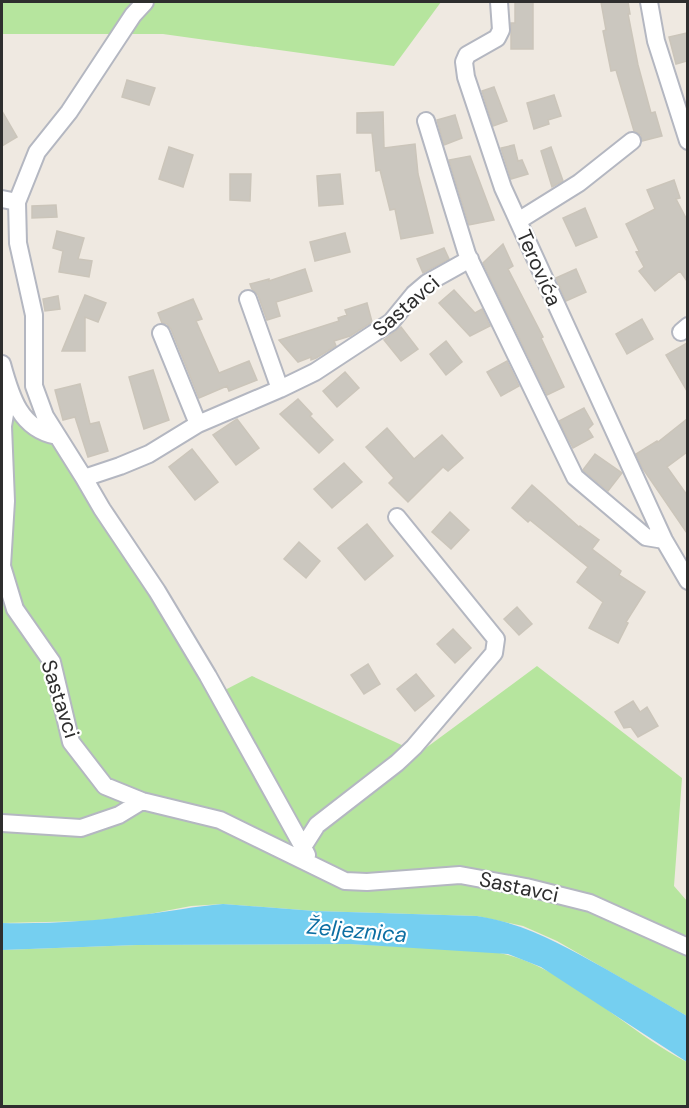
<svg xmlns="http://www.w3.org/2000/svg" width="689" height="1108" font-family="'DM Sans',sans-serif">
<rect width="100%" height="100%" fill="#efe9e1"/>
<path fill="#b6e59e" d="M2 2H441L394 66 163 34H2Z
M2 369 223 691 252 676 419 753 537 666 682 778 674 886 687 901V1016L557 941 523 926 477 916 315 911 223 904 191 906 144 915 90 921 2 923Z
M350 944 489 951C564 962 621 1029 687 1062V1106H2V950L137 945Z"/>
<path fill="#75cff0" d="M223 904 315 911 477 916C524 923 563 945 604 968 632 984 660 1000 687 1016V1062L541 967 508 954 350 944 137 945 2 950V923C48 924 94 921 140 915 168 912 195 906 223 904Z"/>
<path fill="#cbc7bf" stroke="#cbc5ba" stroke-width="1.5" d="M515 2H533V49H511V23H515Z
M601 2H628L630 14H628L638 65 651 113 655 112 662 136 642 141 641 135 634 131 616 70 611 71 603 31 606 30Z
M687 33V61L676 64 669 37Z
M127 80 155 88 149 105 122 97Z
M494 87 507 121 493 126 482 91Z
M554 95 561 116 548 120 549 124 534 129 527 103Z
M2 111 17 137 2 146Z
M383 112 384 148 415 144 418 174 433 233 401 239 395 209 390 210 380 170 376 171 372 133H357V113Z
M455 115 462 138 444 145 437 120Z
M514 145 518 161 522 160 528 174 511 179 501 148Z
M169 147 193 155 183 187 159 179Z
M551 147 563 181 552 187 541 151Z
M470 156 494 220 469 225 449 160Z
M230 174H251L250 201 230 200Z
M340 174 343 204 319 206 317 176Z
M674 180 680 198 676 199 687 220V281L680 271 655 291 639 271 644 267 636 252 639 251 626 224 655 209 647 190Z
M56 205 57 217 32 218V206Z
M585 208 597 237 576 246 563 218Z
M57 231 84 238 78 259 92 261 89 277 59 272 63 251 53 248Z
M345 233 350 252 315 261 310 242Z
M503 244 513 266 508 269 543 337 541 338 564 387 547 395 483 263Z
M444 248 449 259 423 273 417 259Z
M305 269 312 291 276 302 280 316 267 320 258 295 252 289 250 284 269 279V281Z
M576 269 586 292 566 301 556 278Z
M454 290 475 313 482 309 490 326 470 336 439 303Z
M85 295 106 303 98 322 85 317V351H62Z
M58 296 60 309 45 311 43 299Z
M193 299 202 319 196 321 219 373 249 361 257 380 229 391 227 386 199 398 171 329 167 324 162 323 158 313Z
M367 303 372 322 350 336 334 341 336 346 316 358 311 360V357L298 362 279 340 339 321 338 318 347 315 345 310Z
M642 319 653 339 627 354 616 334Z
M401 327 418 349 401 361 384 340Z
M446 341 462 362 446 375 430 354Z
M687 343V391L666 355Z
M507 361 519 386 501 396 487 372Z
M153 370 169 420 144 429 129 377Z
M345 372 359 388 337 407 323 391Z
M80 384 90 424 99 422 108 451 88 457 75 417 63 420 55 390Z
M298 399 312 414 310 416 333 440 319 453 280 414Z
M584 408 593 424 588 429 593 437 573 448 559 421Z
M237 419 259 448 236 465 213 435Z
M687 419V452L667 467 687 495V533L643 469 636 454 657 441 658 442Z
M387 428 414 459 442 435 463 458 448 471 443 467 408 502 389 483 394 478 366 447Z
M192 449 218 482 195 500 169 467Z
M595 454 622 473 608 491 583 470Z
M344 463 362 482 332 508 314 489Z
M532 485 579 527 580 526 599 540 592 549 621 571 619 575 645 592 626 622 628 623 618 643 589 628 603 602 577 582 588 567 530 520 528 522 512 508Z
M450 512 469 530 451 549 432 532Z
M367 524 393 556 365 580 338 548Z
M299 542 320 561 306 578 284 559Z
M517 607 532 624 519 635 504 619Z
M453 629 471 648 455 663 437 644Z
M368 664 380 684 364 694 351 675Z
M416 674 434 696 415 711 397 689Z
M633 701 640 712 647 707 658 726 638 737 631 727 624 728 615 712Z"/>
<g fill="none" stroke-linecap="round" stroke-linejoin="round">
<g stroke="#b4b7c1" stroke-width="20">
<path id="minor" d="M145 2 133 15 69 112 37 152 17 202 18 243 34 315V386L45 416 84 478 102 509 157 591 208 676 303 847
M499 2 501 30 497 38 467 55 464 62 466 77 503 188 664 540 688 581
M649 2 656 41 688 141
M426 121 467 254 575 477 646 537 664 540
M2 199 17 202
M518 221 579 183 632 141
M248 299 280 389
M681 332 688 326
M161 333 198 424
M2 364C11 397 20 429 57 436
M9 391 3 426 6 501 2 566 15 609 52 662 71 742 105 786 142 801 220 820 345 881 367 882 460 875 526 887 590 903 688 947
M84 478 120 466 149 454 198 424 280 389 315 372 391 322 414 294 427 283 470 259
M2 823 81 828 119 815 142 801
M307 855 303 847 317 825 397 763 414 747 494 653 496 639 397 517"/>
</g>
<use href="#minor" stroke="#fff" stroke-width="16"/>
</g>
<g text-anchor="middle" stroke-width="4.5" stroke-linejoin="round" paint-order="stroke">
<g font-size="21" fill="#2e2e2e" stroke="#fff">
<text transform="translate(539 268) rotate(66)" y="7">Terovića</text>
<text transform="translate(406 306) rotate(-41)" y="7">Sastavci</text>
<text transform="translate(60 699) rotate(72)" y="7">Sastavci</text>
<text transform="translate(519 887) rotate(12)" y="7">Sastavci</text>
</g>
<g font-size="22" font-style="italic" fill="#0d6fa3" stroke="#fff">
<text transform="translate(357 930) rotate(5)" y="8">Željeznica</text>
</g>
</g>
<rect width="689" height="1108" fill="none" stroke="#2e2e2e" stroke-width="6"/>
</svg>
